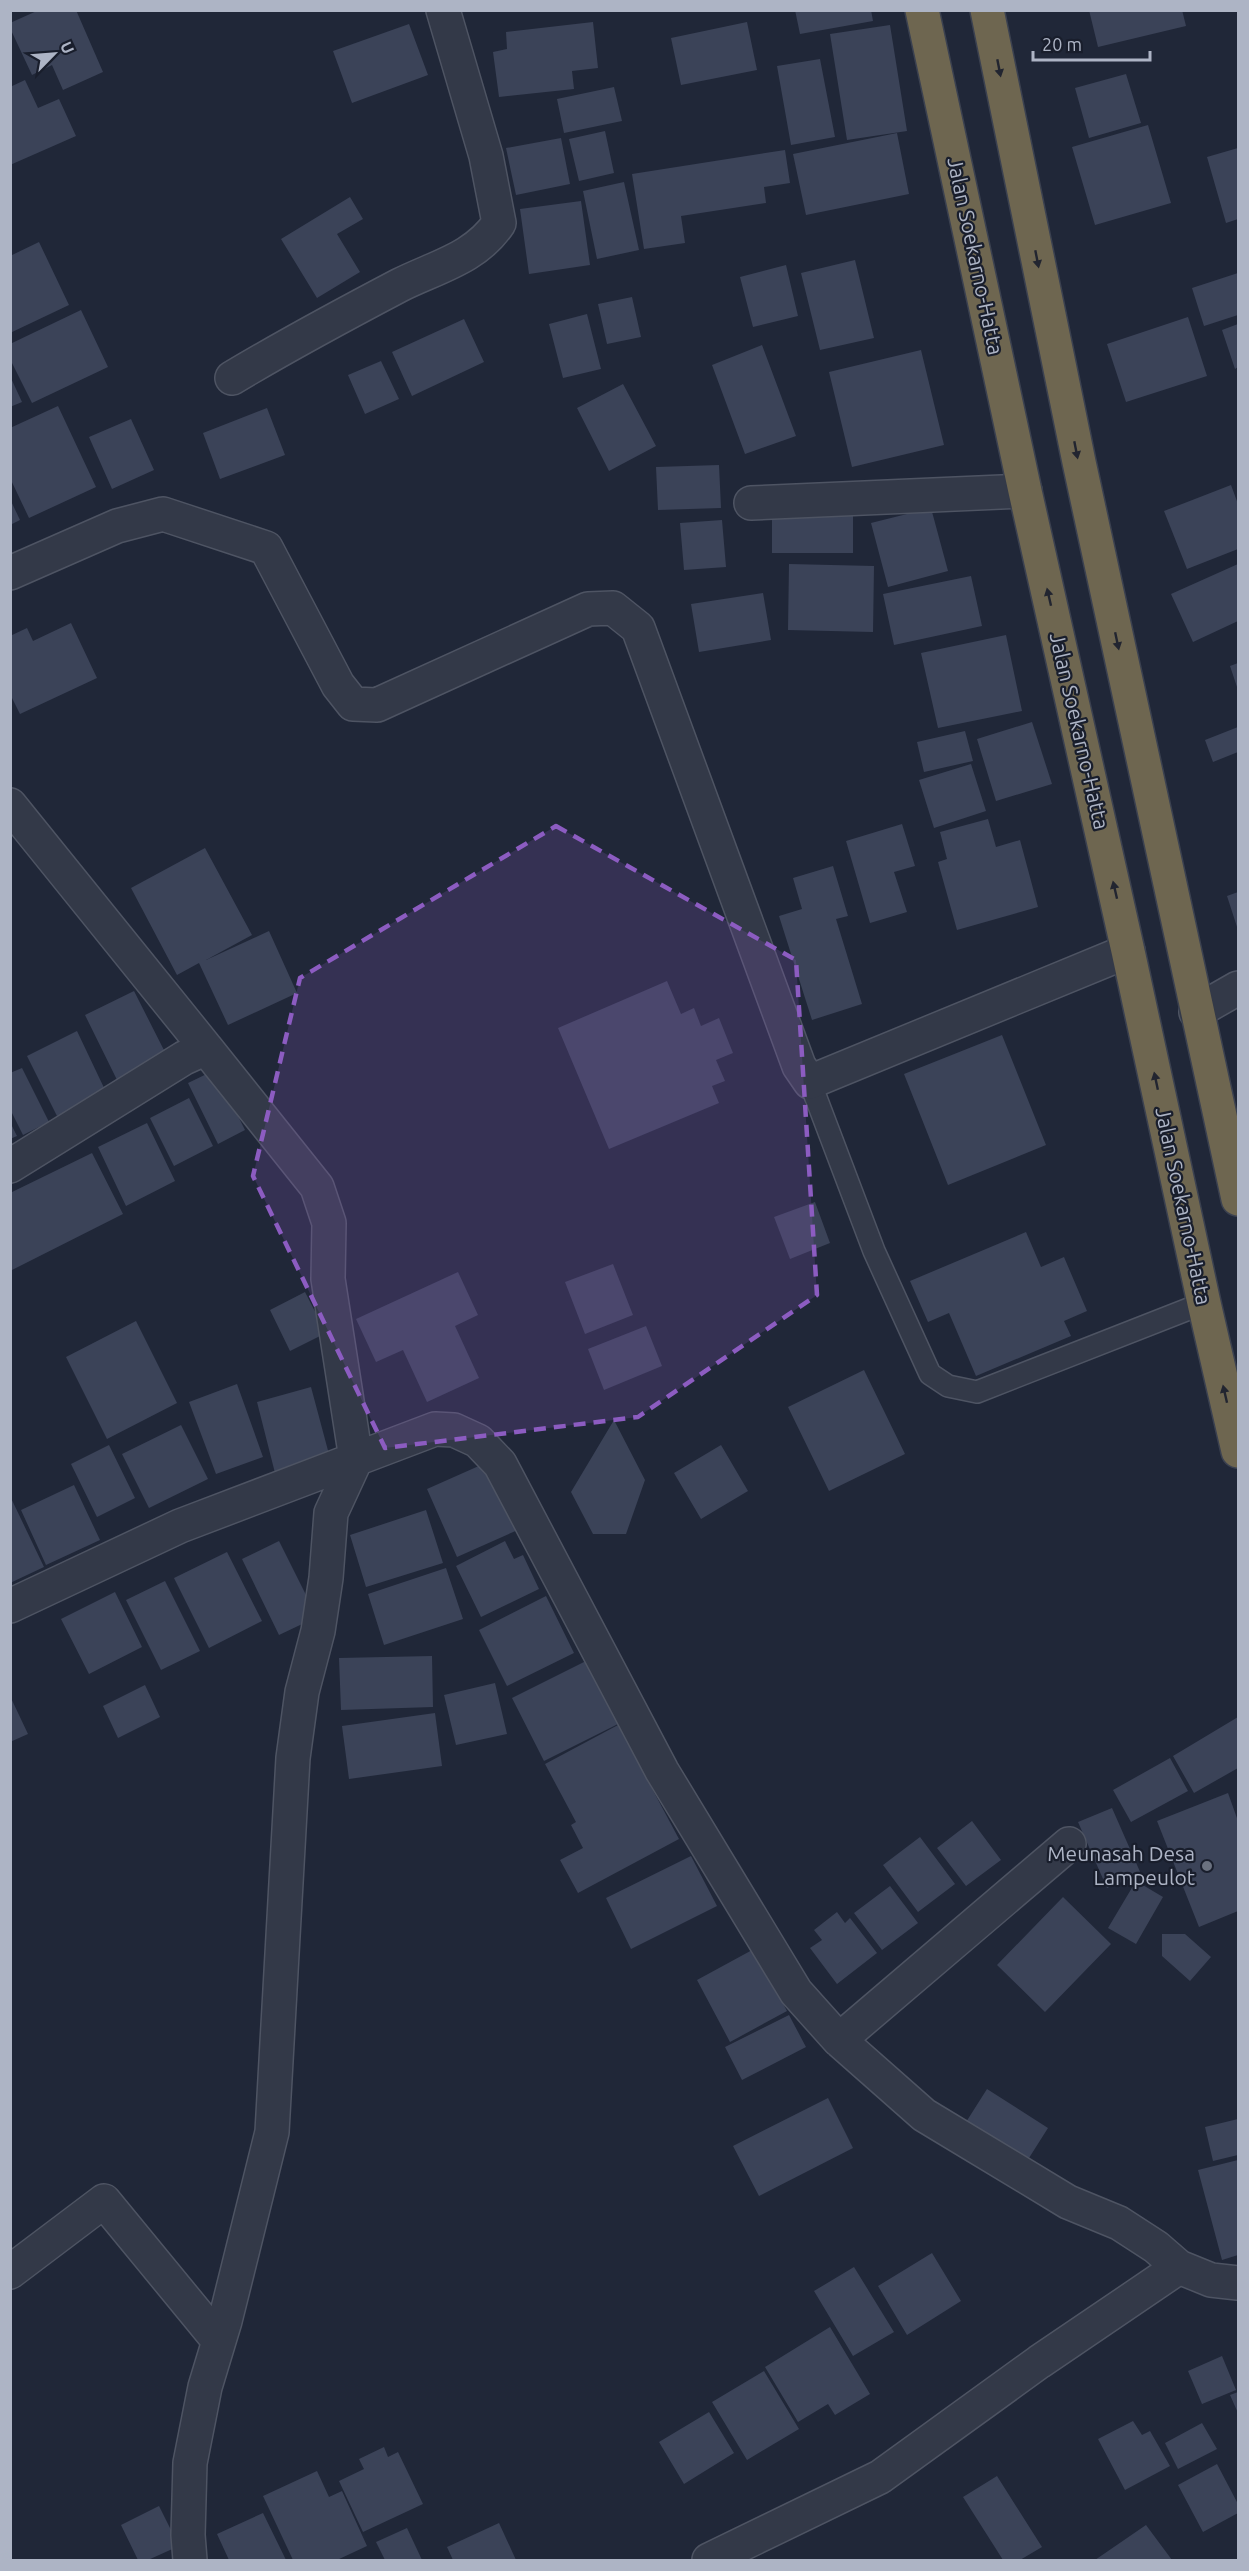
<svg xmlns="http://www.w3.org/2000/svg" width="1249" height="2571" font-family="Ubuntu,sans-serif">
<rect width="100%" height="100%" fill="#202738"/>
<path fill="#3b4358" d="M39 10H76L103 72 63 90 52 65 32 75 10 28V23Z
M795 10H871L873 21 800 34Z
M1089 10H1182L1186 26 1098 47Z
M593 22 598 68 572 71 574 89 499 97 493 52 507 49 506 32Z
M747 22 757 70 681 85 671 38Z
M409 24 428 75 352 103 333 51Z
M890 25 907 131 847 140 830 34Z
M820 59 835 137 791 145 777 66Z
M1126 74 1141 123 1089 138 1075 88Z
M25 80 38 108 59 99 76 136 10 165V87Z
M614 87 622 121 564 133 557 99Z
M1148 125 1171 203 1095 225 1072 147Z
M605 131 614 173 579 181 569 139Z
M897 133 909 194 806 215 793 154Z
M561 138 570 184 516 195 506 148Z
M1238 148V219L1226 223 1207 157Z
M785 150 790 183 764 187 766 203 681 216 685 243 644 249 632 174Z
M624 182 639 250 597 259 583 191Z
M350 197 363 219 337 234 360 272 317 298 281 239Z
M581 201 590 265 529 274 520 209Z
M39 242 69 305 10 333V256Z
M855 260 874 338 820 350 801 273Z
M786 265 798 316 753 327 740 277Z
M1238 273V315L1204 326 1192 288Z
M632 297 641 337 607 344 598 304Z
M81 310 108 367 32 403 10 359V344Z
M587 314 601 369 563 378 549 324Z
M1188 317 1207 376 1126 402 1107 344Z
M464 319 484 362 412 396 392 352Z
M1238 324V367L1235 369 1222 330Z
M762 345 796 436 745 454 712 365Z
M921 350 944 445 852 467 829 372Z
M381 361 399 399 365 414 348 375Z
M10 376 22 402 10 407Z
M623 384 656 446 609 471 577 408Z
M58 406 96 487 29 518 10 478V428Z
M267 408 285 455 220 479 203 433Z
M131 419 154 470 112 489 89 437Z
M719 465 721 508 658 510 656 467Z
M1231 485 1238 504V549L1187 569 1164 511Z
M10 499 20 520 10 525Z
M931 508 948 571 888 587 871 523Z
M772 513H853V553H772Z
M722 520 726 567 684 570 680 523Z
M789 564 874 566 873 632 788 630Z
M1238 564V621L1193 642 1171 594Z
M971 576 982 626 894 645 883 594Z
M763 593 771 640 699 652 691 604Z
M71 623 97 678 20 714 10 694V636L27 628 33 641Z
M1006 635 1022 711 938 728 921 653Z
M1238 663V690L1230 666Z
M1032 722 1052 784 996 801 977 739Z
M1238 727V752L1213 762 1205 740Z
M965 731 973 761 924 772 917 742Z
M971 764 986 811 934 828 919 780Z
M988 819 996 847 1020 840 1038 907 957 930 938 862 947 859 940 832Z
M902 824 915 866 894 872 907 912 870 923 846 841Z
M205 848 252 935 206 960 269 931 297 993 228 1025 199 963 177 975 131 888Z
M833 866 848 916 836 919 862 1004 812 1020 779 916 802 909 793 878Z
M1238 892V930L1227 896Z
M667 981 681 1014 694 1008 701 1026 719 1018 733 1053 716 1060 725 1081 712 1086 719 1103 609 1149 558 1028Z
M134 991 168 1058 119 1084 85 1015Z
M77 1031 106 1092 57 1116 27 1056Z
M1002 1035 1046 1145 948 1185 904 1074Z
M22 1068 49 1122 23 1135 10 1109V1073Z
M215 1070 245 1130 218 1144 188 1083Z
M189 1098 213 1146 174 1166 150 1118Z
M10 1122 17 1136 10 1139Z
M147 1123 175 1181 126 1206 98 1147Z
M92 1153 123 1214 10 1271V1193Z
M815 1202 830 1243 790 1259 774 1217Z
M1026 1232 1041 1267 1064 1257 1087 1311 1064 1321 1071 1336 976 1376 949 1313 928 1322 910 1281Z
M613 1264 633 1315 585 1334 565 1282Z
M458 1272 478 1315 455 1326 479 1378 427 1402 403 1350 376 1362 356 1319Z
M305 1292 326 1333 290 1351 270 1310Z
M136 1321 177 1403 107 1439 66 1357Z
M646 1326 662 1366 604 1390 588 1349Z
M864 1370 905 1454 829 1491 788 1407Z
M237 1384 263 1457 216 1474 189 1402Z
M311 1387 330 1458 275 1473 257 1402Z
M614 1420 645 1480 626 1534H593L571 1492Z
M181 1425 208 1479 149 1508 122 1454Z
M109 1445 135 1498 97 1517 71 1464Z
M721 1445 748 1491 701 1519 674 1473Z
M490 1461 520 1529 457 1557 427 1489Z
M74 1485 100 1540 46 1565 21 1510Z
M10 1496 44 1567 10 1583Z
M426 1510 443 1563 366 1587 350 1535Z
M279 1541 317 1617 279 1635 242 1559Z
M505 1541 514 1559 523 1555 539 1589 481 1617 456 1566Z
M227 1552 262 1621 209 1648 174 1578Z
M446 1568 463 1619 384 1645 368 1594Z
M165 1581 200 1651 161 1670 126 1600Z
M115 1592 142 1647 89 1674 61 1619Z
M546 1596 574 1653 507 1686 479 1630Z
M432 1656 433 1707 341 1710 339 1658Z
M586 1661 618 1724 544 1761 512 1698Z
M495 1683 507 1734 456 1745 444 1695Z
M145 1685 160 1717 118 1738 103 1706Z
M10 1696 28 1734 10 1742Z
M435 1713 442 1766 349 1779 342 1726Z
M1238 1717V1768L1194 1793 1173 1756Z
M618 1725 679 1839 578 1893 560 1860 583 1848 571 1825 576 1822 545 1764Z
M1170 1758 1188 1791 1131 1822 1113 1790Z
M1228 1793 1238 1821V1911L1199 1927 1157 1821Z
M1112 1808 1141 1874 1107 1888 1078 1822Z
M972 1821 1001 1860 966 1886 937 1848Z
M920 1837 955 1884 918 1912 883 1865Z
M691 1856 717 1906 631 1949 606 1898Z
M1136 1881 1163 1897 1136 1944 1108 1928Z
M890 1886 918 1923 882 1950 854 1913Z
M1063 1897 1111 1944 1045 2012 997 1965Z
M837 1912 845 1923 850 1918 877 1953 837 1984 810 1948 822 1940 814 1930Z
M1162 1934H1185L1211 1957 1190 1981 1162 1956Z
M754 1949 787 2011 730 2042 697 1980Z
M789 2015 806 2047 742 2080 725 2047Z
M987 2089 1048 2128 1022 2169 961 2130Z
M828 2098 853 2148 759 2196 733 2146Z
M1238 2119V2155L1213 2161 1205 2127Z
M1238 2160V2255L1222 2260 1198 2170Z
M932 2253 961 2301 907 2335 878 2286Z
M854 2267 894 2332 853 2356 814 2291Z
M830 2327 870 2394 835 2415 828 2404 798 2422 765 2367Z
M1222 2356 1236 2390 1202 2404 1188 2371Z
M764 2371 799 2429 747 2460 712 2402Z
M1238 2392V2413L1230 2395Z
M709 2412 734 2453 684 2484 659 2442Z
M1133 2421 1142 2435 1150 2431 1170 2466 1125 2490 1098 2439Z
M1202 2423 1217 2449 1178 2469 1165 2443Z
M384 2447 388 2457 398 2452 423 2504 363 2532 339 2481 364 2469 359 2459Z
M1217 2464 1238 2504V2513L1203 2532 1178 2485Z
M317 2471 329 2497 342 2491 367 2546 337 2560H293L263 2496Z
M997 2476 1042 2547 1020 2560H1003L963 2497Z
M159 2506 179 2546 148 2560H138L121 2525Z
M263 2513 286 2560H229L217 2534Z
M499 2523 516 2560H453L447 2547Z
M1146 2525 1172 2560H1095Z
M407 2528 422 2560H385L376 2542Z"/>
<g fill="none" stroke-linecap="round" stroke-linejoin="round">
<g stroke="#4e5463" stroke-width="24">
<path id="lane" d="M810 1082 874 1251 930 1374 948 1386 977 1392 1204 1303"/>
</g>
<g stroke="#4e5463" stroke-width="36">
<path id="street" d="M232 378C287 345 343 315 400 285 436 267 476 258 499 223L486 156 443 10
M751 503 1025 491
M10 573 117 526 163 514 266 548 338 685 353 704 377 705 588 609 613 608 638 628 799 1066 810 1082 1128 951
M10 805 206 1048 184 1058 10 1166
M1196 1012 1238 988
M10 1606 180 1526 356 1459 328 1279 329 1223 317 1187 206 1048
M839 2040 1069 1844
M10 2272 104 2201 219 2341
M190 2560 188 2535 190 2463 205 2387 225 2321 272 2132 293 1758 302 1692 318 1631 326 1578 331 1513 356 1459 435 1429 454 1430 478 1441 500 1464 662 1771 796 1992 839 2040 924 2115 1068 2202 1119 2223 1156 2247 1179 2267
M709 2560 880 2477 1039 2362 1179 2267 1211 2280 1238 2283"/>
</g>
<g stroke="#3b4150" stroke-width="36">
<path id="highway" d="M922 10 1025 491 1128 951 1204 1303 1238 1451
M987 10 1079 462 1238 1199"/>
</g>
<use href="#lane" stroke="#333948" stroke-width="21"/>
<use href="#street" stroke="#333948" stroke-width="33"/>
<use href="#highway" stroke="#6e6650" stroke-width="33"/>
</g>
<defs><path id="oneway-solid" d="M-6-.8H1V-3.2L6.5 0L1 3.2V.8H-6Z" transform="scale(1.5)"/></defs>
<g fill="#222530">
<use href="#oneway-solid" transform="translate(999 68) rotate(79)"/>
<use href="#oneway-solid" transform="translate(1037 259) rotate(79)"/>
<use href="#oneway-solid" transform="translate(1076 450) rotate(79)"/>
<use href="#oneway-solid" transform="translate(1049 597) rotate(-103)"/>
<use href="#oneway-solid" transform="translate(1117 641) rotate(78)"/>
<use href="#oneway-solid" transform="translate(1115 890) rotate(-103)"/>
<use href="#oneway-solid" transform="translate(1156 1081) rotate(-102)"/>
<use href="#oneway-solid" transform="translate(1225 1394) rotate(-103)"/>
</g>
<path fill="#8c5cc1" fill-opacity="0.2" stroke="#8c5cc1" stroke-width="4.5" stroke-dasharray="12 8" stroke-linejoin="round" d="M556 826 796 960 817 1295 638 1417 385 1448 253 1176 300 978Z"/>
<circle fill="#6b7280" stroke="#191e2c" stroke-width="2" cx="1207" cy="1866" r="6"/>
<g text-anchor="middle" stroke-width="4.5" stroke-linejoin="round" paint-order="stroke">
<g font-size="21" fill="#adb4c5" stroke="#191e2c">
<text transform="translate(975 256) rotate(78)" y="7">Jalan Soekarno-Hatta</text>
<text transform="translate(1079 731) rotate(77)" y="7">Jalan Soekarno-Hatta</text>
<text transform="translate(1183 1206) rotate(78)" y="7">Jalan Soekarno-Hatta</text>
</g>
<g font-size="21" fill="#adb4c5" stroke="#191e2c" text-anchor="end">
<text x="1195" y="1861">Meunasah Desa<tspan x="1195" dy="24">Lampeulot</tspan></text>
</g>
</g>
<rect width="1249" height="2571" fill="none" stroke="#adb4c5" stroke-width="24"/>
<g transform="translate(54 54) rotate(65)" stroke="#191e2c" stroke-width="4.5" paint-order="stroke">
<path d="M0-4.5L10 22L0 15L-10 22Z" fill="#adb4c5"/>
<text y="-9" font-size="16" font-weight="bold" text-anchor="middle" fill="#adb4c5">U</text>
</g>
<path d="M1033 51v9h117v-9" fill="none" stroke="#adb4c5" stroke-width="3"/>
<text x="1042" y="51" font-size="18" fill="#adb4c5" stroke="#191e2c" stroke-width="4.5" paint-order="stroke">20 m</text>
</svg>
